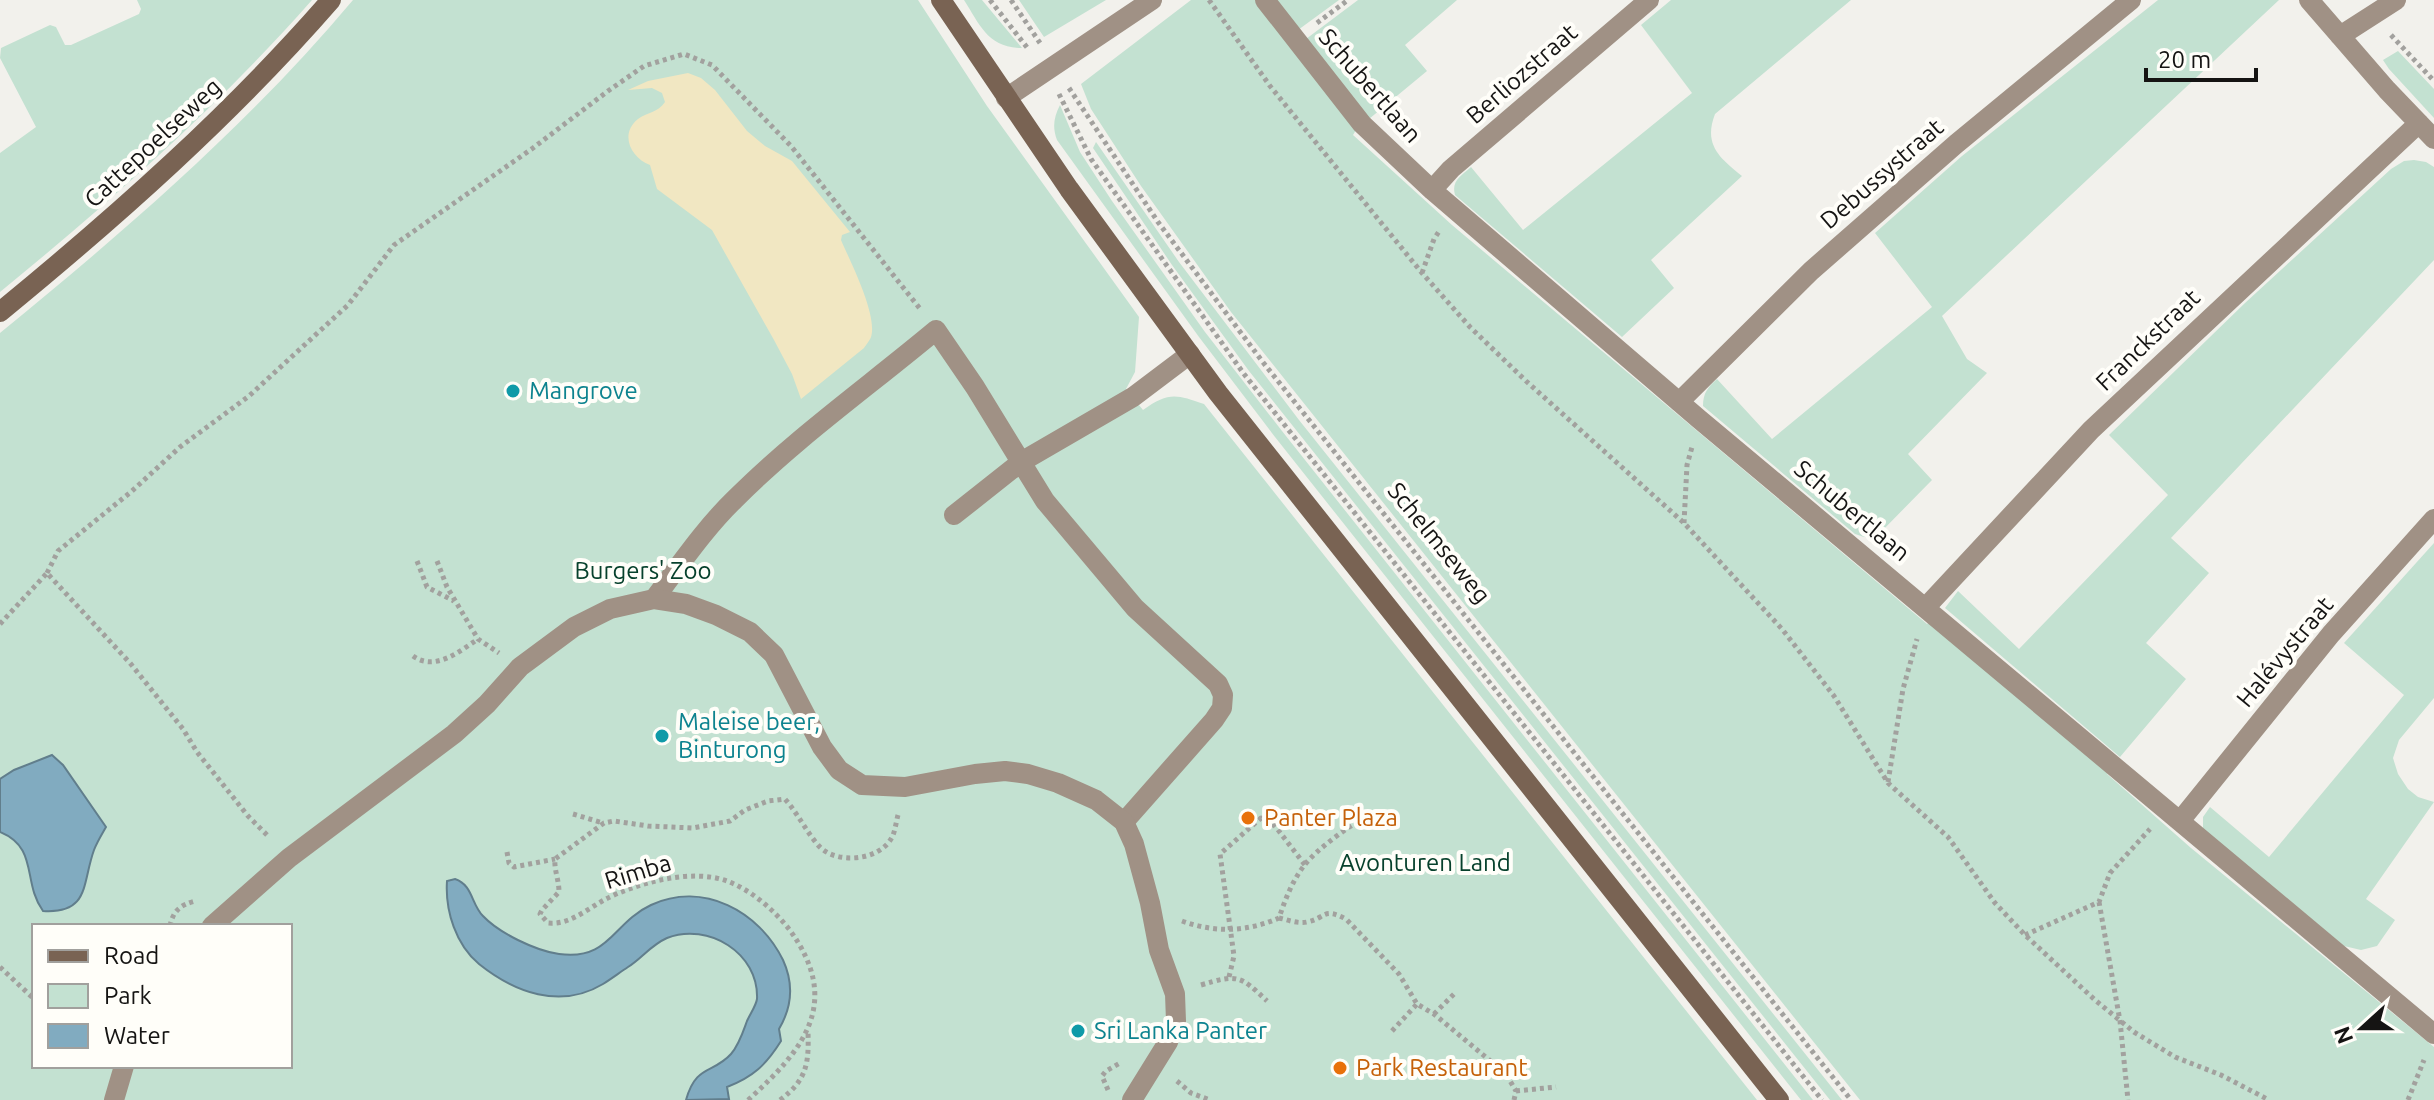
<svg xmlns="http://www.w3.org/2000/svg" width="2434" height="1100" font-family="Ubuntu,sans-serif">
<rect width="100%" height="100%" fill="#f2f1ec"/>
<path fill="#c3e1d1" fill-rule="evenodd" d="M137 0H312C218 107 110 202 0 292V153L36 127 0 58 1 48 50 25 56 27 65 45H71L139 14 141 9Z
M353 0H918L987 106 1139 317 1135 372 1126 389 1143 410C1168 392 1176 394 1204 404L1757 1100H0V333C125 231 249 124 353 0ZM34 926H290V1066H34Z
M964 0H982L1022 48C988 48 980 25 964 0Z
M1019 0H1106L1044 37Z
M1191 0H1256L1356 130 1353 135 1452 225 1927 624 1932 620 2109 771 2107 774 2191 848 2434 1047V1100H1860L1231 312 1141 186 1091 109 1081 84Z
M1276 0H1339L1298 30Z
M1358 0H1457L1405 45 1427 71 1369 119 1306 39Z
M1671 0H1851L1715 114C1703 145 1720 158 1742 176L1651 260 1674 288 1622 337 1455 195C1451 181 1461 176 1471 167L1523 230 1692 93 1641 25Z
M2158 0H2279L1942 316 1967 359 1987 373 1908 454 1932 480 1878 535 1864 537 1855 534 1703 406C1703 393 1708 387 1717 379L1772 439 1932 307 1875 233 1962 156Z
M2398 51 2434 89V118L2389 69 2383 60Z
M1060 105 1080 152 1112 201 1205 332 1282 431 1813 1100H1801L1275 437 1199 337 1057 140C1052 127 1054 117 1060 105Z
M1096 142 1179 262 1299 420 1842 1100H1830L1249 371 1172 265 1093 148Z
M2414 160 2426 162 2434 167V260L2171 538 2209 573 2146 643 2186 679 2120 757 1945 608 1958 591 2019 649 2168 495 2109 435 2245 303 2391 169 2404 161Z
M2434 543V698L2399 740 2393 758 2398 774 2408 789 2418 797 2434 802 2366 899 2395 920 2377 946 2361 950 2344 946 2203 829V817L2210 807 2269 857 2404 695 2344 643Z"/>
<path fill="#f1e7c2" d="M688 73 701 78 715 90 747 131 765 146 792 161 850 232 842 235 841 240C850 261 878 315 871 337 870 340 866 345 864 348L801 399 792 374 774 340 712 230 657 189 650 165C631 158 619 134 638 119 647 112 658 113 665 102L662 93 652 88 628 90 648 81Z"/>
<path fill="#81abc0" stroke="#617e8c" stroke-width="2" d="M52 755 63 765 106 827C102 834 97 842 94 850 82 883 90 914 43 911 22 882 39 848 0 832V779L14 770Z
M455 879C473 885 471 904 483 916 499 933 536 951 559 954 610 961 612 923 651 905 703 881 759 911 783 960 794 984 792 1007 779 1029L781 1041C766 1065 753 1077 727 1087L729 1099 686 1100C696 1064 713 1074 731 1054 739 1045 743 1032 747 1021 750 1014 756 1006 757 999 759 953 708 922 667 938 651 945 642 958 628 967 619 973 611 979 603 984 560 1010 514 992 479 964 456 945 445 911 447 881Z"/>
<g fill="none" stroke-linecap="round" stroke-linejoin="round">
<path stroke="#a2a19e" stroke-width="5" stroke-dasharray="4 4" stroke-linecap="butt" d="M990 0 1029 50
M1011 0 1040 43
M1209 0 1270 86 1422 273 1470 327 1526 381 1684 523 1782 629 1834 696 1888 783 1948 837 1995 903 2025 935 2095 1000 2134 1032 2175 1057 2221 1075 2269 1100
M1317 23 1348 0
M2391 35 2434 81
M1069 88 1158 222 1262 361 1851 1100
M1059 94 1091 159 1244 374 1822 1100
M1422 273 1434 239 1440 230
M1684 523 1687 465 1692 447
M417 561 427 587 454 601
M437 561 447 587 478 639 499 653
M47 573 58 551 132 491 180 447 249 396 348 305 394 245 533 148 608 91 644 66 684 54 712 65 791 146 921 310
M0 624 47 573 130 663 183 729 197 752 248 816 269 837
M413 656C435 672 460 651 478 639
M1888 782 1903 689 1917 639
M573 814 603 823
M507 852 509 863 514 867 555 859
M2099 902 2120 1021 2128 1100
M1279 918C1288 920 1298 924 1307 922 1326 918 1323 907 1346 919L1399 974 1417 1004 1434 1014 1506 1074 1516 1091 1514 1100
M1182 921C1215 933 1247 932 1279 918 1285 900 1292 882 1303 867 1316 849 1352 824 1372 813
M170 926C173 911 180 905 195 901
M2025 935 2099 902 2110 873 2150 829
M0 967 34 999
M1229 977 1234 956 1220 854 1261 818 1275 826 1305 865
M1201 985C1237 974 1240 975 1267 1001
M1434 1014 1455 993
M1392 1031 1417 1004
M1177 1081 1191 1093 1210 1100
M1108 1090 1102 1076 1106 1071 1120 1063
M1516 1091 1556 1087
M748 1100C806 1048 842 1001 789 929 773 909 751 890 727 881 691 868 636 883 604 900 586 910 569 925 548 923L540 914 542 910 559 892C559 880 554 870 555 859L604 823 614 821 648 826 693 828 730 821 745 810 768 801 785 799C798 814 806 831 818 845 835 865 878 861 891 839 895 833 896 822 898 815
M780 1100C807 1080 809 1063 808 1032
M2408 1100 2424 1060"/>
<path stroke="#a09185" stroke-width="20" d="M954 515 1021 462 1133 397 1190 354
M654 599C680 565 704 529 735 499 797 437 869 386 936 330L975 387 1045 501 1135 608 1218 684 1223 695 1222 708 1214 720 1124 822"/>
<path stroke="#a09185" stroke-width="20" d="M1265 0 1362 124 1432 190 1699 419 2434 1034
M2309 0 2387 90 2434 139
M2340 36 2396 0
M1006 98 1152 0
M1432 190 1451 169 1649 0
M1679 402 1811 271 1956 144 2131 0
M1926 607 2091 430 2419 123
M2180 821 2331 634 2434 519
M212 926 289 858 454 734 487 704 520 667 574 627 610 609 654 599 686 604 716 615 750 632 774 655 822 747 839 770 862 785 905 787 975 774 1005 771 1028 774 1058 783 1096 800 1124 822 1134 844 1150 903 1159 950 1175 994 1176 1021 1168 1042 1132 1100
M114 1100 124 1066"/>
<path stroke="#796353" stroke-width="20" d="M941 0 1069 189 1218 393 1779 1100
M0 312C117 216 231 115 331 0"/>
</g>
<g fill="#0f9aa8" stroke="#fffef9" stroke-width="3">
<circle cx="513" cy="391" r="8"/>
<circle cx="662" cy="736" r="8"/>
<circle cx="1078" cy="1031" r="8"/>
</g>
<g fill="#e8710a" stroke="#fffef9" stroke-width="3">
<circle cx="1248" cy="818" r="8"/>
<circle cx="1340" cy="1068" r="8"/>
</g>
<g text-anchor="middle" stroke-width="8" stroke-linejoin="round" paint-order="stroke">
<g font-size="24" fill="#151413" stroke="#fffef9">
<text transform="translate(1522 74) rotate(-41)" y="8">Berliozstraat</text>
<text transform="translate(1370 86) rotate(49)" y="8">Schubertlaan</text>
<text transform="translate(153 143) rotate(-43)" y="8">Cattepoelseweg</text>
<text transform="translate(1882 174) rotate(-41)" y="8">Debussystraat</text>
<text transform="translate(2148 340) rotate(-44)" y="8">Franckstraat</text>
<text transform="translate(1852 511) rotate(40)" y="8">Schubertlaan</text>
<text transform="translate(1439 543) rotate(51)" y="8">Schelmseweg</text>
<text transform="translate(2285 652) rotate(-50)" y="8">Halévystraat</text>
<text transform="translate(638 872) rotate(-17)" y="8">Rimba</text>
</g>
<g font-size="24" fill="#0d838f" stroke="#fffef9" text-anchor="start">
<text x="529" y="399">Mangrove</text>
<text x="678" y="730">Maleise beer,<tspan x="678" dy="28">Binturong</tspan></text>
<text x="1094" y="1039">Sri Lanka Panter</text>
</g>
<g font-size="24" fill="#07412c" stroke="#fffef9">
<text x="643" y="579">Burgers' Zoo</text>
<text x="1425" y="871">Avonturen Land</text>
</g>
<g font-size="24" fill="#c56008" stroke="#fffef9" text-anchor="start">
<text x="1264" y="826">Panter Plaza</text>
<text x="1356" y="1076">Park Restaurant</text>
</g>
</g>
<rect x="32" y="924" width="260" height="144" fill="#fffef9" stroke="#a1a09d" stroke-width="2"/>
<rect x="48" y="950" width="40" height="12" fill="#796353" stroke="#a1a09d" stroke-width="2"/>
<text x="104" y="964" font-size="24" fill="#151413">Road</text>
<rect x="48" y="984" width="40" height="24" fill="#c3e1d1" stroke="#a1a09d" stroke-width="2"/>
<text x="104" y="1004" font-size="24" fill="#151413">Park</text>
<rect x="48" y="1024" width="40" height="24" fill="#81abc0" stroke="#a1a09d" stroke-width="2"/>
<text x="104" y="1044" font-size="24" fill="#151413">Water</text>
<g transform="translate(2362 1028) rotate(249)" stroke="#fffef9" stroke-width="6" paint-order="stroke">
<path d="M0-6L14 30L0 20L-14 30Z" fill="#151413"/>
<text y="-12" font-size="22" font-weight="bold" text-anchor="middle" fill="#151413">N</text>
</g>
<path d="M2146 68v12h110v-12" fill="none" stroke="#151413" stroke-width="4"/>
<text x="2158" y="68" font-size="24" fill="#151413" stroke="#fffef9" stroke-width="6" paint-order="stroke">20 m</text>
</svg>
